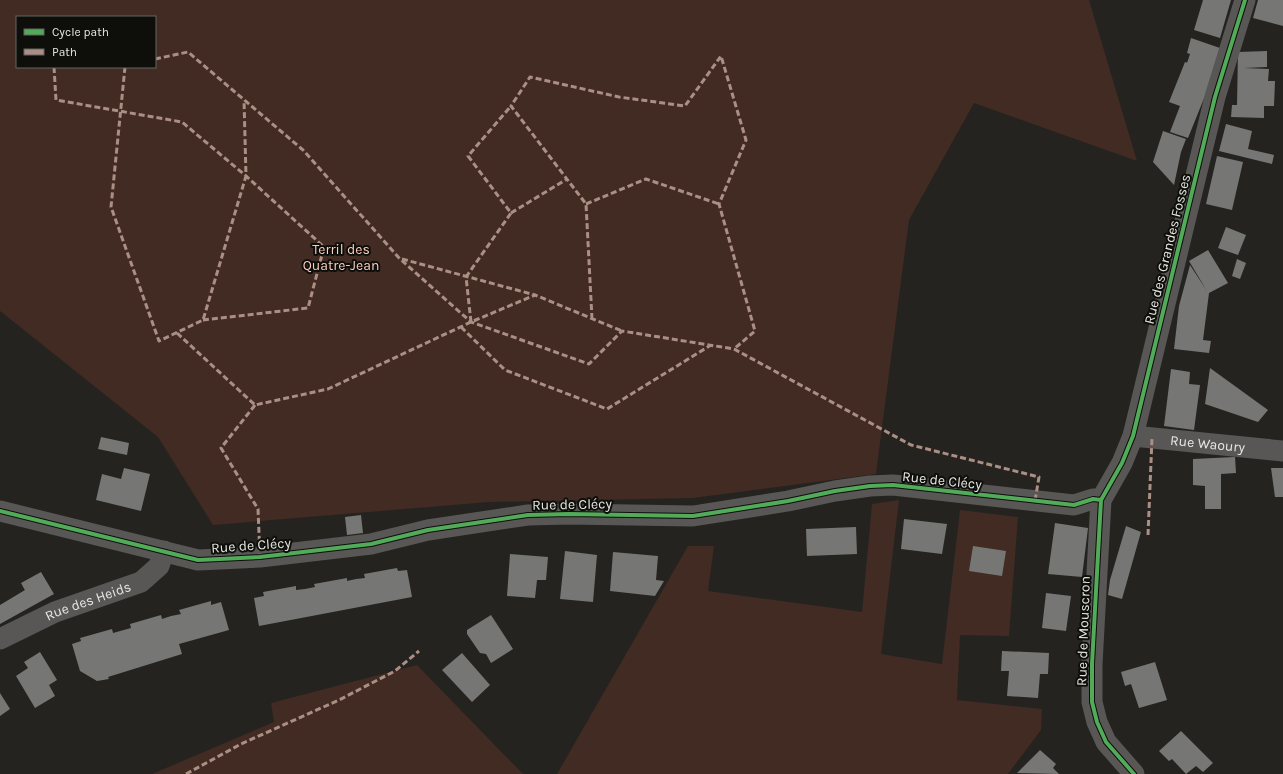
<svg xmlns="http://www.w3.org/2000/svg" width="1283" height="774" font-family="Karla,sans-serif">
<rect width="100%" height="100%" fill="#24231f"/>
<path fill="#412b23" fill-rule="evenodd" d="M0 0H1089L1137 161 974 103 909 220 876 474 693 498 489 502 213 525 158 437 0 311ZM17 17H155V67H17Z
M899 500 881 654 942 664 960 510 1018 517 1009 636 960 635 957 700 1042 709 1041 730 1008 774H557L688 546H714L708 591 862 612 872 504Z
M417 665 523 774H152L274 722 271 703Z"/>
<path fill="#767774" d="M1203 0H1231L1220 38 1194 30Z
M1258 0H1283V26L1253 18Z
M1191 38 1220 48 1209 86 1188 138 1170 132 1180 106 1169 102 1185 62 1192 64 1187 63 1190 54 1187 53Z
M1267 51V67L1244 68 1269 69 1268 81H1275L1274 106H1264V118L1231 117 1232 105H1237L1238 52Z
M1226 124 1252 131 1248 149 1274 155 1272 164 1219 151Z
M1163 131 1186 139 1181 152 1174 185 1153 162Z
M1217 156 1243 162 1232 210 1206 204Z
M1226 227 1246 235 1238 255 1218 248Z
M1208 250 1228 283 1209 293 1203 340 1211 341 1209 353 1174 349 1179 306 1190 265 1207 291 1189 261Z
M1237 259 1246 263 1240 279 1232 276Z
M1210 368 1268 410 1258 422 1205 404Z
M1171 369 1190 372 1189 384 1200 385 1194 430 1164 426Z
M101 437 129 443 127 455 98 449Z
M1235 457 1236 473 1221 474V509H1205V486L1193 485V459Z
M124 468 150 474 141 511 96 500 102 474 121 479Z
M1271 468H1283V497H1275Z
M361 515 363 533 347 535 345 517Z
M904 519 947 524 942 554 901 549Z
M1055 523 1088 528 1082 577 1048 574Z
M1126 526 1141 532 1122 599 1108 595 1110 580Z
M856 527 857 554 807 556 806 529Z
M973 546 1006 551 1002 576 969 571Z
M565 551 597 555 593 602 560 599Z
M613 552 658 556 656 580 664 581 655 596 610 591Z
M510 554 548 557 546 580H537L535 598 507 596Z
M397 568 398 571 407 570 412 597 259 626 254 598 264 596 263 592 296 586V590L305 589 315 587 314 584 347 578V581L356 579 365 578 364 574Z
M41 572 54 594 0 624V605L25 590 27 594 21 583Z
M1046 593 1071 596 1066 631 1042 628Z
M211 601V605L221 602 229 630 179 644 182 654 108 677 109 679 97 681 80 671 72 644 81 641 80 638 112 629 113 633 131 628 130 624 161 615 162 619 171 616 181 614 179 610Z
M491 615 513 649 491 663 486 654 480 653 467 634V630Z
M1002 651 1049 653 1048 674H1040L1038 698 1007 696 1009 671H1001Z
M40 652 57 680 49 685 55 696 35 708 16 676 28 668 24 662Z
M462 653 490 685 472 702 442 670Z
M1155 662 1167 700 1139 708 1131 684 1125 686 1121 672Z
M0 693 10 709 0 716Z
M1181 731 1213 763 1203 772 1196 766 1186 774 1172 759 1169 761 1159 751Z
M1040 750 1056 764 1053 768 1059 774 1017 773Z"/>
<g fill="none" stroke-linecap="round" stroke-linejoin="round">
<g stroke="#585756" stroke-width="21">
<path id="s1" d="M1133 436 1283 451"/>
<path d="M0 511 198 560 220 559 260 557 371 544 428 530 528 515 569 514 693 516 788 501 835 491 870 486 893 485 1074 505 1093 499 1101 500"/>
<path id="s2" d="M0 639 55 612 141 582 159 566 164 551"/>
<path d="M1134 774 1106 742 1097 722 1092 702V664L1101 500 1122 463 1133 436 1215 97 1245 0"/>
</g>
<path stroke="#ac8f84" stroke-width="3" stroke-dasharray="6 3" stroke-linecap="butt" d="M155 59 188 52 303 150 400 259 471 322 589 364 622 331 734 349 911 445 1039 477 1035 501
M54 67 56 100 182 122 246 176 324 247 308 308 203 320
M125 67 111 207 159 341 203 320 246 176 244 100
M586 204 646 179 719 204
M511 213 567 179
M402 259 535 295
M592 319 586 204 511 106 530 77 619 97 685 106 721 56 746 140 719 204 755 331 734 349
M471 322 466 277 511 213 468 156 511 106
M461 327 505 370 607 409 711 345
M177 333 255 405 328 389 471 322 535 295 622 331
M255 405 221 448 258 509 260 557
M1148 535 1152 438
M186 774 241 744 339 700 395 671 419 651"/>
<g stroke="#0e0e0b" stroke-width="6">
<path id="cycleway" d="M0 511 198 560 220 559 260 557 371 544 428 530 528 515 569 514 693 516 788 501 835 491 870 486 893 485 1074 505 1093 499 1101 500
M1134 774 1106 742 1097 722 1092 702V664L1101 500 1122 463 1133 436 1215 97 1245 0"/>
</g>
<use href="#cycleway" stroke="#51ab58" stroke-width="4"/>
</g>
<g text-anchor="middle" stroke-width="4" stroke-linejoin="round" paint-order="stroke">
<g font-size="14" fill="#fdcebf" stroke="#0e0e0b">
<text x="341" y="254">Terril des<tspan x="341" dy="16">Quatre-Jean</tspan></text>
</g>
<g font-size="14" fill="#e6e6e1" stroke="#0e0e0b">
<text transform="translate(1167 249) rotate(-76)" y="5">Rue des Grandes Fosses</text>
<text dy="5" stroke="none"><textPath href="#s1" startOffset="75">Rue Waoury</textPath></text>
<text transform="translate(942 480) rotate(6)" y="5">Rue de Clécy</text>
<text transform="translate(572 504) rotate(-1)" y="5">Rue de Clécy</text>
<text transform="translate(251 545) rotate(-4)" y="5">Rue de Clécy</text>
<text dy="5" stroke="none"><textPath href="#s2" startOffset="96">Rue des Heids</textPath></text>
<text transform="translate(1083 631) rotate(-88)" y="5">Rue de Mouscron</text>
</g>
</g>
<rect x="16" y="16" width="140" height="52" fill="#0e0e0b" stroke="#646461"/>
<rect x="24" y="29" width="20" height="6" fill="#51ab58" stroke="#646461"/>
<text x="52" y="36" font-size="12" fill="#e6e6e1">Cycle path</text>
<rect x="24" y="49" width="20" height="6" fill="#ac8f84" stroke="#646461"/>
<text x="52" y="56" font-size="12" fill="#e6e6e1">Path</text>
</svg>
